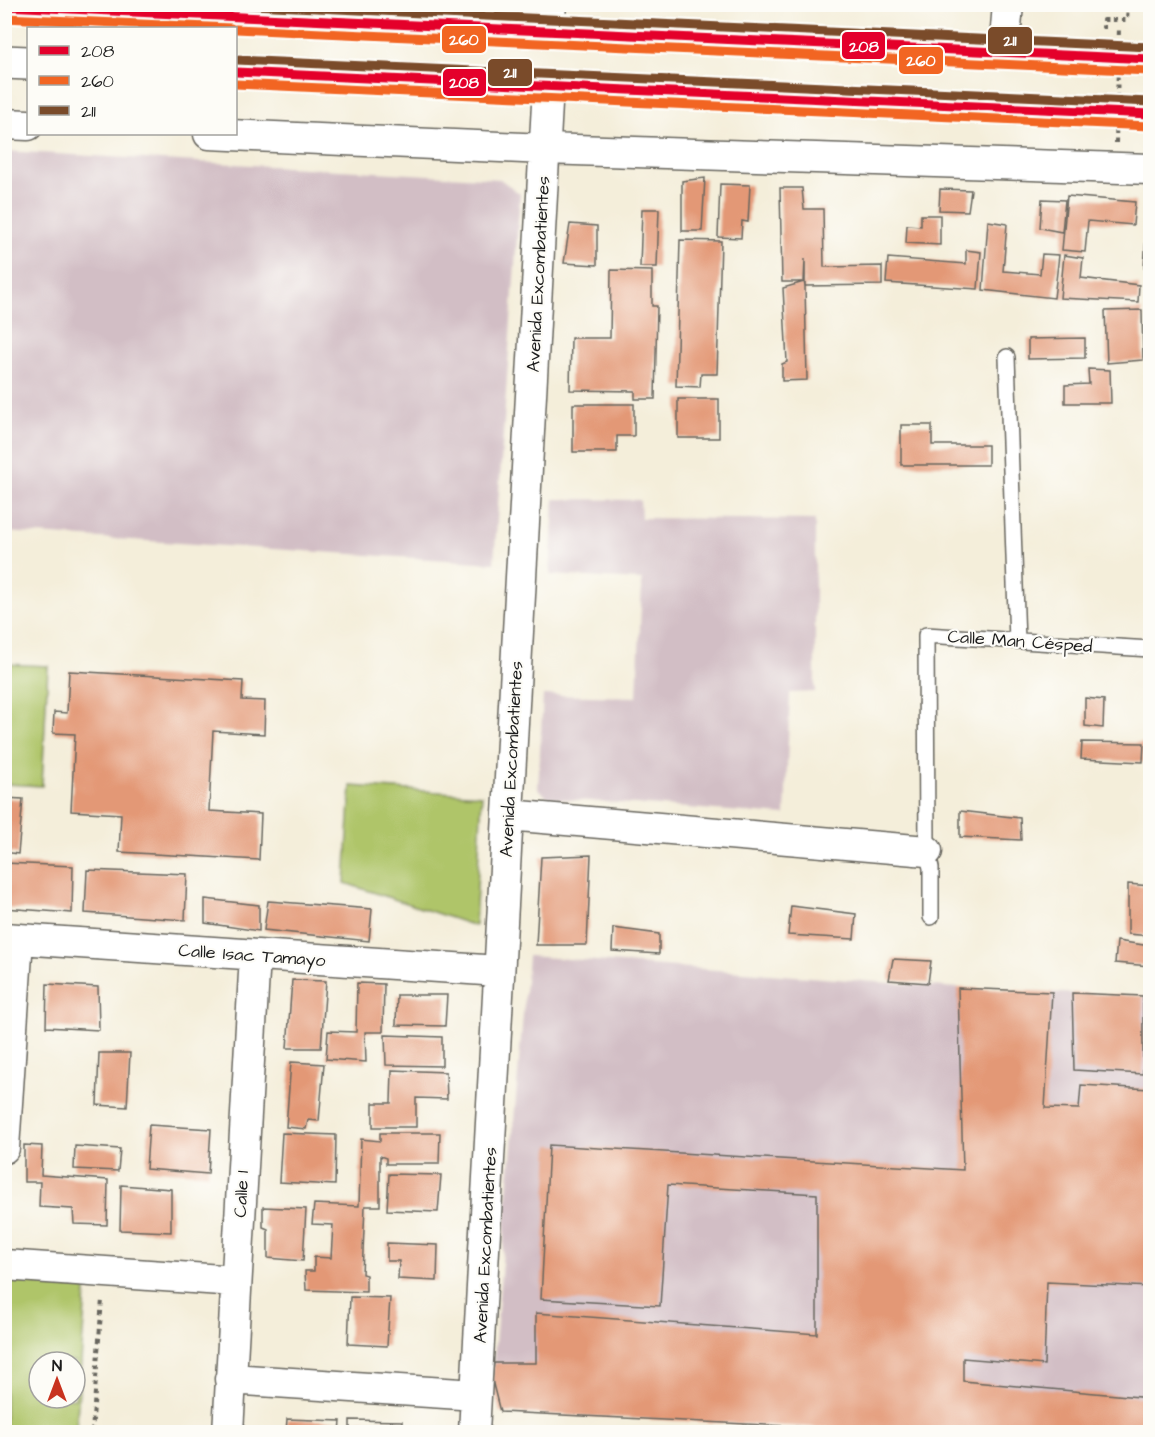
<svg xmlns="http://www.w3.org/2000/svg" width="1155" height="1437" font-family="'Architects Daughter',sans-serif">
<rect width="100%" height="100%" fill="#fdfcf7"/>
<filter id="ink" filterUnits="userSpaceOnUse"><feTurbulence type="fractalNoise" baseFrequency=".0167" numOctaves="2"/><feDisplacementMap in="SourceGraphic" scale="12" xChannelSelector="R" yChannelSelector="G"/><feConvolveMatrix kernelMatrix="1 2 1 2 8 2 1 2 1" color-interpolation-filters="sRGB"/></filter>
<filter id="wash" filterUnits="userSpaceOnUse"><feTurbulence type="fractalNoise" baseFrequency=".008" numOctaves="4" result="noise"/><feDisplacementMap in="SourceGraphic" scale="24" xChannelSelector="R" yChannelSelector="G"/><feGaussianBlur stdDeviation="1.35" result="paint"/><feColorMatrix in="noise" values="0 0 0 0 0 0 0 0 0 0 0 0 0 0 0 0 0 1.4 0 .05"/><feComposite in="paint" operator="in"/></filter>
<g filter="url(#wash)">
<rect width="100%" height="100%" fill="#f4eeda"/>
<path fill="#d2bec5" d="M4 151 500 179 520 194 494 563 5 532Z
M554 499 640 500 641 518 815 520V692L790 693 785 815 549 798 538 789 543 695 637 697 642 580 550 575Z
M528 956 958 988 1150 997V1432H907L500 1412 492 1380Z"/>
<path fill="#afc569" stroke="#667042" stroke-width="1.5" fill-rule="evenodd" d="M5 664 48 666 42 786 5 784Z
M351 786 482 795 475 926 345 883Z
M4 1272 87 1278 76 1432H5ZM39 1362H75V1398H39Z"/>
<g id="blocks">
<path fill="#e39876" d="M705 178 702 231H682V181Z
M720 184 750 185 748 222 742 221 741 238 718 237Z
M780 188H802L804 209H823L824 267 882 266V285L805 286 807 380 782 381V364L787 362 783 288 804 282 805 286V259L804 282H782Z
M940 189 971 190 968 211 939 210Z
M1067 196 1135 202 1133 225 1088 221 1085 252 1062 250Z
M1042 199 1065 200 1062 232 1040 228Z
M642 209H659L657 267H640Z
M921 215H940V245L906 243 907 225 921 226Z
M1147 218H1150V269L1144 268Z
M988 221 1007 224 1003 271 1040 274 1042 254 1059 255 1054 298 983 290Z
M570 224 597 226V265L564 263Z
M680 240 721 241 717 374H701L700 387 676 386Z
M966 250 981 252 978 289 886 283 888 258 966 264Z
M1064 255 1083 258 1081 278 1139 285 1138 302 1060 298Z
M611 270 652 271V306H657L655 399H635V391L570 390 571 338H610Z
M1142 310 1143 360 1107 363 1105 311Z
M1085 338V358L1028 359V339Z
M1088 369 1110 370 1111 403H1065V385L1089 384Z
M678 399H719V438H678Z
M573 404H634V436H617V452H573Z
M901 425H932V445H988V465H901Z
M69 671 243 681 242 700 265 701 264 734 213 731 209 811 261 814 259 860 119 852 121 814 71 811 75 734 53 733 54 712 67 713Z
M1085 698 1104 700 1103 728 1085 726Z
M1082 742 1144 743 1143 762 1081 759Z
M4 798 23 799 18 854 4 852Z
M960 811 1020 818 1021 840 960 837Z
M591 855 587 945H536L541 857Z
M4 863 73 866 72 913 4 908Z
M87 870 187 874 185 920 85 913Z
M1128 884 1150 886V936L1128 934Z
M205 899 259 905V931L205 923Z
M268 901 372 909 369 941 264 930Z
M791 906 856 914 854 939 788 935Z
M613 928 659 934V954L612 951Z
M1117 941 1150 946V966L1115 963Z
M893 959 931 961 928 983 889 980Z
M292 980 326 981 321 1048H287Z
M357 983 384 984 383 1032H365L366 1062 326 1059 328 1031 356 1032Z
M47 984 98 987 99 1030 46 1027Z
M958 988 1052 992 1045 1108 1079 1109 1081 1085 1150 1089V1287L1047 1282 1044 1365 963 1358V1381L1150 1398V1432H907L500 1412 492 1380 494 1363H536V1313L817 1334V1194L668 1185 660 1306 541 1299 549 1145 963 1170Z
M1072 993 1143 996V1074L1074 1070Z
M397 995H447L445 1026 396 1025Z
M385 1035 442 1037V1066L386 1065Z
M99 1053H130L127 1107 97 1105Z
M291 1062 324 1064 319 1121 308 1120 306 1129 286 1127Z
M392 1070 446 1072 447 1099 416 1098V1127H373V1103H391Z
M149 1125 211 1129 208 1174 146 1169Z
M282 1133 336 1135 335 1185 279 1182Z
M380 1133H440L439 1164H386V1158L380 1156V1206H365L362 1274 366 1275V1292L306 1290 305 1271H314V1257L331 1258 333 1225 312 1224 314 1204 359 1206 361 1139 380 1141Z
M24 1145 42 1146 41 1175 108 1180 107 1225 74 1224 73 1209 39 1207 40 1182H24Z
M75 1146 120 1149 118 1171 74 1169Z
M389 1174 441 1175 438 1212 387 1210Z
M121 1185 171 1189V1232L120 1230Z
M263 1207 306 1209 303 1261 268 1258V1229L263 1227Z
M387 1243 438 1245 437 1281 398 1279 399 1261H387Z
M350 1297 390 1298 387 1346 348 1344Z
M287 1419 341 1421 340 1432H286Z
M350 1420 402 1421V1432H350Z"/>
</g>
</g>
<g filter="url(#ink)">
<use href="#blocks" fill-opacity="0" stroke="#68665e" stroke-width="1.5"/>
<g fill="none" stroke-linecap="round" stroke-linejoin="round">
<g stroke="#68665e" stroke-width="18">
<path id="service" d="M1007 357 1017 641
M931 917V868L927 851 926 635 1150 649"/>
</g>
<g stroke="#68665e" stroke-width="33">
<path id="minor" d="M549 31 551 4
M1004 52 1008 4
M4 124 28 125
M209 134 545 149 1150 169
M508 815 927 851
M4 938 499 971
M4 1148 18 939
M4 1265 236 1281
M230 1379 476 1395
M228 1432 255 955
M474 1432 548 86"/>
</g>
<g stroke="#68665e" stroke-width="36">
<path id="trunk" d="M4 6 1150 59
M4 62 28 63
M236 72 1150 114"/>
</g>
<path stroke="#68665e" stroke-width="4" stroke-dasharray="4.5 4.5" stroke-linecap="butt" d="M1106 27H1103L1104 20H1127L1128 4
M92 1432 102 1299"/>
<use href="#service" stroke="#fff" stroke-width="15"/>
<use href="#minor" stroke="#fff" stroke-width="30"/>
<use href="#trunk" stroke="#fff" stroke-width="33"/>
<path stroke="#68665e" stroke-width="4" stroke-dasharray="4.5 4.5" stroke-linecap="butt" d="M1116 143 1119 27"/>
<g stroke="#fdfcf7" stroke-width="14">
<path id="bus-1" d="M4 6 1150 59
M236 72 1150 114"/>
</g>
<g stroke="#fdfcf7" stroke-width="14">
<path id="bus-2" d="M4 18 231 28
M236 29 1149 71
M236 84 1149 126"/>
</g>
<g stroke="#fdfcf7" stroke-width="14">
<path id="bus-3" d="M231 4 1150 47
M237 60 1150 102"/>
</g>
<use href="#bus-1" stroke="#e4002b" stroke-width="9"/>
<use href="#bus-2" stroke="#f26522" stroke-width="9"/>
<use href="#bus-3" stroke="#7a4b2a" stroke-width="9"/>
</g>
</g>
<g text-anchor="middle" stroke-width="4.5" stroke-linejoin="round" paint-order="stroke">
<g font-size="18" fill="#1c1c1c" stroke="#fdfcf7">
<text transform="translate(538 274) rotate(-87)" y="6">Avenida Excombatientes</text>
<text transform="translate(1020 641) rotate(4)" y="6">Calle Man Césped</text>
<text transform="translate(511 759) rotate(-87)" y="6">Avenida Excombatientes</text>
<text transform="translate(252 955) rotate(4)" y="6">Calle Isac Tamayo</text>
<text transform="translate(241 1194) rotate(-87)" y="6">Calle 1</text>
<text transform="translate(485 1245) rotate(-87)" y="6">Avenida Excombatientes</text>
</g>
</g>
<g stroke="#fdfcf7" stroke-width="2">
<rect x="441" y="25" width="46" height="29" rx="6" fill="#f26522"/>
<rect x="987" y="26" width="46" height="29" rx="6" fill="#7a4b2a"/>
<rect x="841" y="31" width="45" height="29" rx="6" fill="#e4002b"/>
<rect x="898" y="46" width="46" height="29" rx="6" fill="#f26522"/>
<rect x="487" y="58" width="46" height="29" rx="6" fill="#7a4b2a"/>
<rect x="442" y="68" width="45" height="29" rx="6" fill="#e4002b"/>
</g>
<g font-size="16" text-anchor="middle" font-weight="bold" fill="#fff">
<text x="464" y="45">260</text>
<text x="1010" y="46">211</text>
<text x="864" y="52">208</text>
<text x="921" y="66">260</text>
<text x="510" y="78">211</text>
<text x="464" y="88">208</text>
</g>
<rect width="1155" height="1437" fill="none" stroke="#fdfcf7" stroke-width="24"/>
<rect x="27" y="27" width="210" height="108" fill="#fdfcf7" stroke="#a3a29f" stroke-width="1.5"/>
<rect x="39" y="46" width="30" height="9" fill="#e4002b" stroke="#a3a29f" stroke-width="1.5"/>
<text x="81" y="57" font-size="18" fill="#1c1c1c">208</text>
<rect x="39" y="76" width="30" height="9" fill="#f26522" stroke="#a3a29f" stroke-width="1.5"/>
<text x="81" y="87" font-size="18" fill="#1c1c1c">260</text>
<rect x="39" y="106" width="30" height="9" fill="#7a4b2a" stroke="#a3a29f" stroke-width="1.5"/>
<text x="81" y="117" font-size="18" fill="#1c1c1c">211</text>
<g transform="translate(57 1380)"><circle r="28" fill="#fdfcf7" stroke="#a3a29f" stroke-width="1.5"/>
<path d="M0-4.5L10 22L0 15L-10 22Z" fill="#c8321e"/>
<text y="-9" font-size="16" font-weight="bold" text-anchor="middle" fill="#1c1c1c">N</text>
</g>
</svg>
